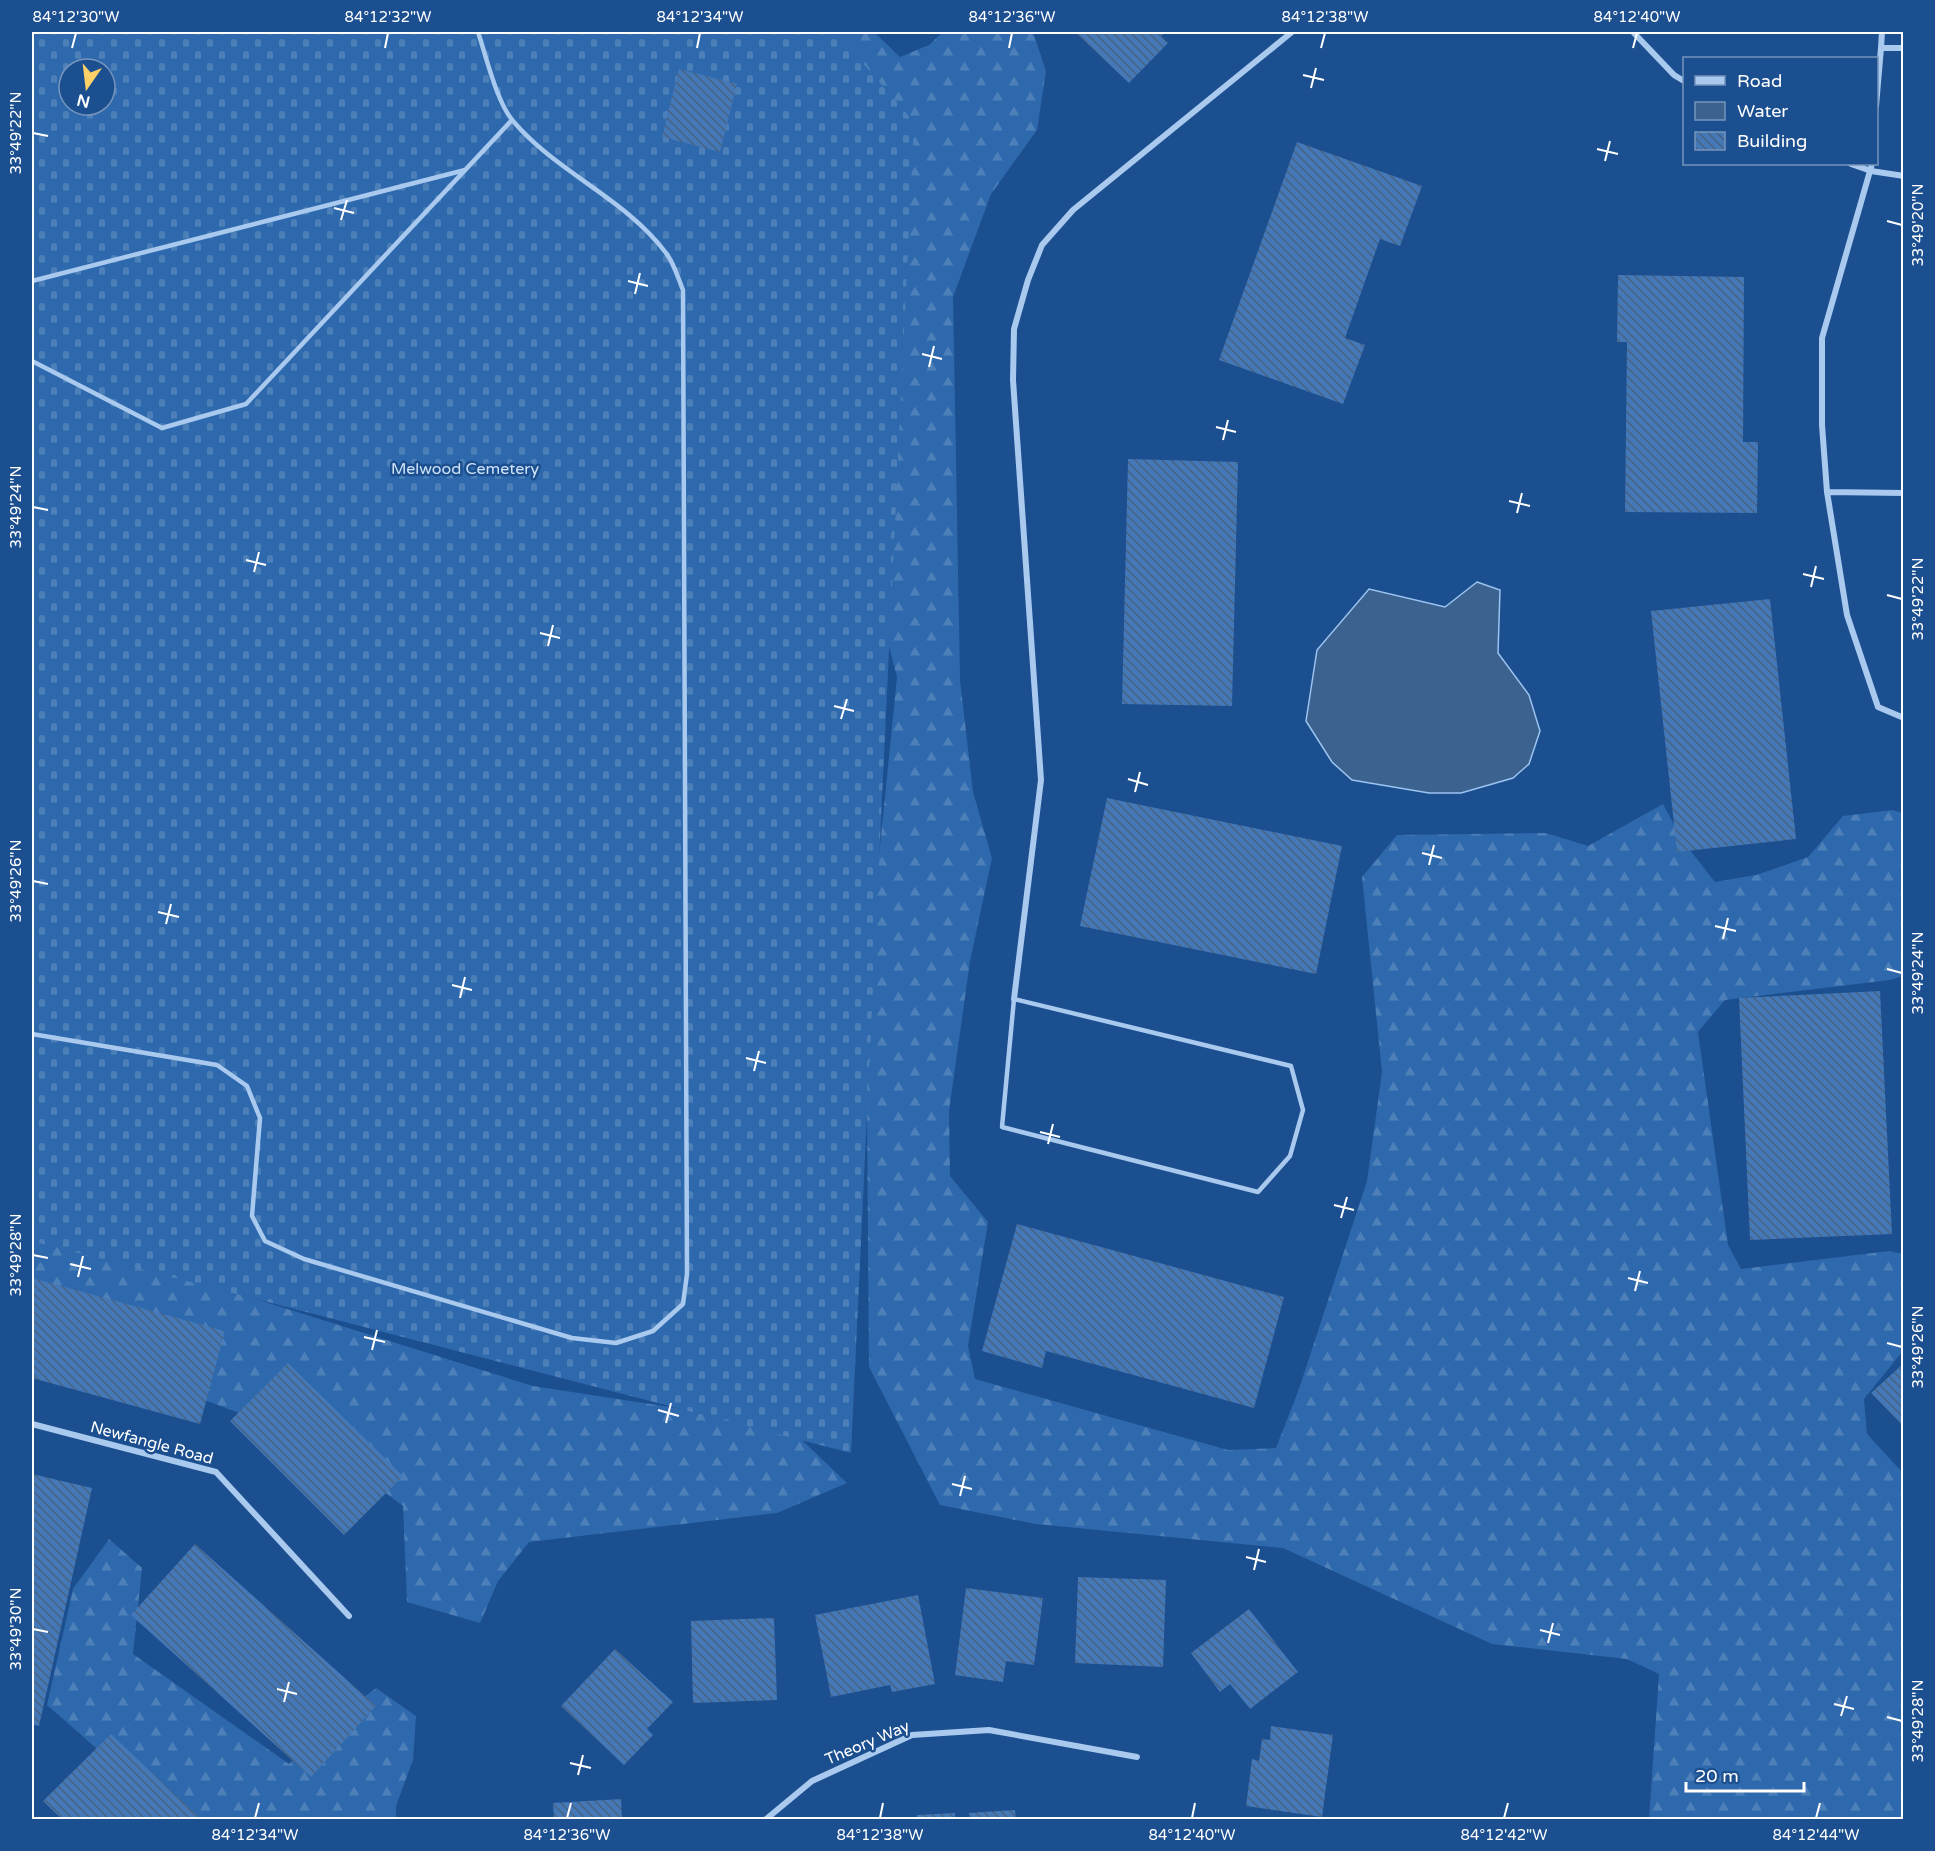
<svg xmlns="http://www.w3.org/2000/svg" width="1935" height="1851" font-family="'Varela Round',sans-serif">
<defs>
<pattern id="forest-firs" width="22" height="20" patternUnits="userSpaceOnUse" patternTransform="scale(1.5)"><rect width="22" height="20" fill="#2e69ad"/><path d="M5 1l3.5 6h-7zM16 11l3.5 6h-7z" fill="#4d80b9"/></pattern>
<pattern id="cemetery-stones" width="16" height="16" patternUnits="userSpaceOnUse" patternTransform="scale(1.5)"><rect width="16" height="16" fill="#2e69ad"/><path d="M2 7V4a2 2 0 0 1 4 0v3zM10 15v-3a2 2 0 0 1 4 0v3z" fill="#4d80b9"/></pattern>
<pattern id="building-back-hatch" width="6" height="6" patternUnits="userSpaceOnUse" patternTransform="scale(1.5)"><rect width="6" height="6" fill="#4478b7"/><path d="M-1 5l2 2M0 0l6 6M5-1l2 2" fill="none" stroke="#486282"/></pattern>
</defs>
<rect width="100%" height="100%" fill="#1b4f8f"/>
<path fill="url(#forest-firs)" d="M729 32H874L900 57 929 45 943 32H1033L1046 71 1037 130 991 194 953 297 960 680 973 792 992 858 970 961 949 1111 950 1176 988 1222 968 1346 975 1379 1228 1450 1276 1448 1299 1389 1367 1181 1382 1072 1362 877 1397 835 1546 833 1588 846 1663 804 1682 840 1715 882 1756 875 1808 857 1843 816 1892 810 1903 813V976L1890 980 1725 1000 1698 1032 1728 1245 1741 1269 1889 1251 1903 1254V1351L1864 1399 1867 1434 1903 1473V1819H1649L1659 1674 1627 1659 1492 1644 1283 1548 1036 1524 940 1505 869 1367 866 985 897 677Z
M32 1229 533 1386 786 1425 847 1483 777 1513 529 1542 498 1581 480 1623 407 1602 403 1506 317 1442 32 1336Z
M109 1539 142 1568 133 1654 289 1764 335 1719 376 1688 416 1716 413 1760 396 1806V1819H177L47 1705 73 1589Z"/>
<path fill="url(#cemetery-stones)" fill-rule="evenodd" d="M32 32H836L914 122 851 1453 32 1241ZM69 69H105V105H69Z"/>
<path fill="#3c6290" stroke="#9cc4f0" stroke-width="1.5" d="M1477 582 1500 590 1498 653 1529 695 1540 731 1529 764 1513 778 1461 793H1429L1352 780 1332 762 1306 721 1317 650 1369 589 1445 607Z"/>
<path fill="url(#building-back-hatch)" d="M1075 32H1165L1161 36 1168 43 1129 83Z
M679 69 737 84 720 152 662 137Z
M1297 142 1422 186 1400 246 1380 239 1345 338 1365 345 1343 404 1219 360Z
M1618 275 1744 277 1743 442H1758L1757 513 1625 512 1627 342H1617Z
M1128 459 1238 462 1232 706 1122 704Z
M1770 599 1796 839 1677 852 1651 611Z
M1107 798 1342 846 1316 974 1080 926Z
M1880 991 1892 1234 1750 1240 1739 998Z
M1017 1224 1284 1297 1254 1408 1046 1351 1042 1368 982 1351Z
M32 1278 225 1331 200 1424 32 1378Z
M288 1363 403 1476 344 1535 230 1421Z
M1904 1363V1427L1871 1393Z
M32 1474 92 1488 39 1726 32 1724Z
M195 1544 376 1706 311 1777 131 1615Z
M1078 1577 1166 1580 1163 1667 1075 1663Z
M966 1588 1043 1598 1034 1665 1006 1661 1003 1682 955 1675Z
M918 1595 935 1684 892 1692 890 1685 831 1697 815 1615Z
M1249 1609 1298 1672 1250 1709 1230 1684 1220 1692 1191 1653Z
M774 1618 777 1700 693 1703 691 1621Z
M615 1649 673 1702 647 1729 653 1735 624 1765 561 1706Z
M1271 1726 1333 1735 1322 1817 1246 1806 1252 1759 1259 1761 1262 1739 1270 1740Z
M111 1734 202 1820H63L43 1801Z
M621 1799 622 1820H554L553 1803Z
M1015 1810 1016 1820H970L969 1813Z
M955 1813V1820H917V1815Z"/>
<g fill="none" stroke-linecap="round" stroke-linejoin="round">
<path stroke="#a9c9ee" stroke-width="4.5" d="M32 281 465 170
M32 361 162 428 246 404 512 120
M1014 999 1291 1066 1303 1110 1290 1156 1258 1192 1002 1127Z
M32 1034 217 1065 247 1086 260 1118 252 1216 265 1241 304 1259 572 1338 616 1343 653 1331 683 1304 687 1274 683 290C678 278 674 263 666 253 625 198 557 173 513 121 497 103 486 56 478 32"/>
<path stroke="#a9c9ee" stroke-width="6" d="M1633 32 1674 75 1684 81
M1882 32 1881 48H1904
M1876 106 1881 48
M1851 164 1871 171 1904 176
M1827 492 1822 425V338L1872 164
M1904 493 1827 492 1847 615 1878 707 1904 718
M1014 999 1041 780 1013 380 1014 329 1028 280 1042 245 1073 210 1292 32
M32 1424 216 1472 349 1616
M765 1820 812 1781 912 1735 989 1730 1137 1757"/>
</g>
<path fill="none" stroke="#fff" stroke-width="2" d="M72 48 76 33M385 48 388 33M697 48 700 33M1009 48 1012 33M1321 48 1325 33M1633 48 1637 33M1303 75 1324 80M1311 88 1316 68M33 133 48 136M1597 149 1618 154M1605 161 1610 141M334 208 354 213M341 220 347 200M1887 221 1902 225M628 281 648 286M635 294 640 273M922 354 942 359M929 367 934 346M1216 427 1236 432M1223 440 1228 420M1509 501 1530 506M33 507 48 510M1517 513 1522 493M246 560 266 565M254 572 259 552M1803 574 1824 579M1811 587 1816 566M1887 595 1902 599M540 633 560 638M548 646 553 625M834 706 854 711M841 719 847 699M1128 779 1148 785M1135 792 1140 772M1422 853 1442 858M1429 865 1434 845M33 881 48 884M158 912 179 917M166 924 171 904M1715 926 1736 931M1723 939 1728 918M1887 969 1902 973M452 985 472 990M460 998 465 977M746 1058 766 1063M754 1071 759 1051M1040 1132 1060 1137M1048 1144 1053 1124M1334 1205 1354 1210M1341 1218 1347 1197M33 1255 48 1258M70 1264 91 1269M78 1277 83 1256M1628 1278 1648 1283M1635 1291 1640 1271M364 1337 385 1342M1887 1343 1902 1347M372 1350 377 1330M658 1410 679 1416M666 1423 671 1403M952 1484 972 1489M960 1496 965 1476M1246 1557 1266 1562M1254 1570 1259 1549M33 1629 48 1632M1540 1630 1560 1635M1548 1643 1553 1623M277 1689 297 1694M284 1702 289 1682M1834 1704 1854 1709M1841 1716 1847 1696M1887 1717 1902 1721M570 1763 591 1768M578 1775 583 1755M255 1818 259 1803M567 1818 571 1803M880 1818 883 1803M1192 1818 1195 1803M1504 1818 1508 1803M1816 1818 1820 1803"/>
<g text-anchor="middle" stroke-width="5" stroke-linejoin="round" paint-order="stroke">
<g font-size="16" fill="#cfe3fa" stroke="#1b4f8f">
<text x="465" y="474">Melwood Cemetery</text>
</g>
<g font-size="16" fill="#fff" stroke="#1b4f8f">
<text transform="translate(152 1442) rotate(15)" y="6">Newfangle Road</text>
<text transform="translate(867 1742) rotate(-23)" y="6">Theory Way</text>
</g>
</g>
<rect width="1935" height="1851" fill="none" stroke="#1b4f8f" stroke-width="66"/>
<rect x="1683" y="57" width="195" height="108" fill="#1b4f8f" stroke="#7695bc" stroke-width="1.5"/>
<rect x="1695" y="76" width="30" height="9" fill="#a9c9ee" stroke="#7695bc" stroke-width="1.5"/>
<text x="1737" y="87" font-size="18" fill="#ffffff">Road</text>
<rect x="1695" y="102" width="30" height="18" fill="#3c6290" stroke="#7695bc" stroke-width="1.5"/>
<text x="1737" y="117" font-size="18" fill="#ffffff">Water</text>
<rect x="1695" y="132" width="30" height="18" fill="url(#building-back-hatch)" stroke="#7695bc" stroke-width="1.5"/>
<text x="1737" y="147" font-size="18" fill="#ffffff">Building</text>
<g transform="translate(87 87) rotate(194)"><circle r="28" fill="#1b4f8f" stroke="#7695bc" stroke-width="1.5"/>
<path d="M0-4.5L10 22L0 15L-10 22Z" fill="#ffd166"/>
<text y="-9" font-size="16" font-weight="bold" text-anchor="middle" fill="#ffffff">N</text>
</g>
<path d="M1686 1782v9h118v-9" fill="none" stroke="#ffffff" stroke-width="3"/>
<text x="1695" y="1782" font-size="18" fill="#ffffff" stroke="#1b4f8f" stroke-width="4.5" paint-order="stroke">20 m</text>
<rect x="33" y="33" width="1869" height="1785" fill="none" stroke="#fff" stroke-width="2"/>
<g font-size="15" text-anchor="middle" fill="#fff">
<text x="76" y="22">84°12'30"W</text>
<text x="388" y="22">84°12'32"W</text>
<text x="700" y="22">84°12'34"W</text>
<text x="1012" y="22">84°12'36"W</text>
<text x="1325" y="22">84°12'38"W</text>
<text x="1637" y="22">84°12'40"W</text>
<text transform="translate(16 133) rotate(-90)" y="5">33°49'22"N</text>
<text transform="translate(1918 225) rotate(-90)" y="5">33°49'20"N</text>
<text transform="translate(16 507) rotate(-90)" y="5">33°49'24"N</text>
<text transform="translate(1918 599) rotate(-90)" y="5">33°49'22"N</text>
<text transform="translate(16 881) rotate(-90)" y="5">33°49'26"N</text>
<text transform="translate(1918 973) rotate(-90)" y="5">33°49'24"N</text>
<text transform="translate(16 1255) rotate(-90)" y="5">33°49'28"N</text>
<text transform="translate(1918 1347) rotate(-90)" y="5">33°49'26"N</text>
<text transform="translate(16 1629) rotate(-90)" y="5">33°49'30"N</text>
<text transform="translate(1918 1721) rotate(-90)" y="5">33°49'28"N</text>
<text x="255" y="1840">84°12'34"W</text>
<text x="567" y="1840">84°12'36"W</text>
<text x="880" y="1840">84°12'38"W</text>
<text x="1192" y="1840">84°12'40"W</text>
<text x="1504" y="1840">84°12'42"W</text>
<text x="1816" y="1840">84°12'44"W</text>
</g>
</svg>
